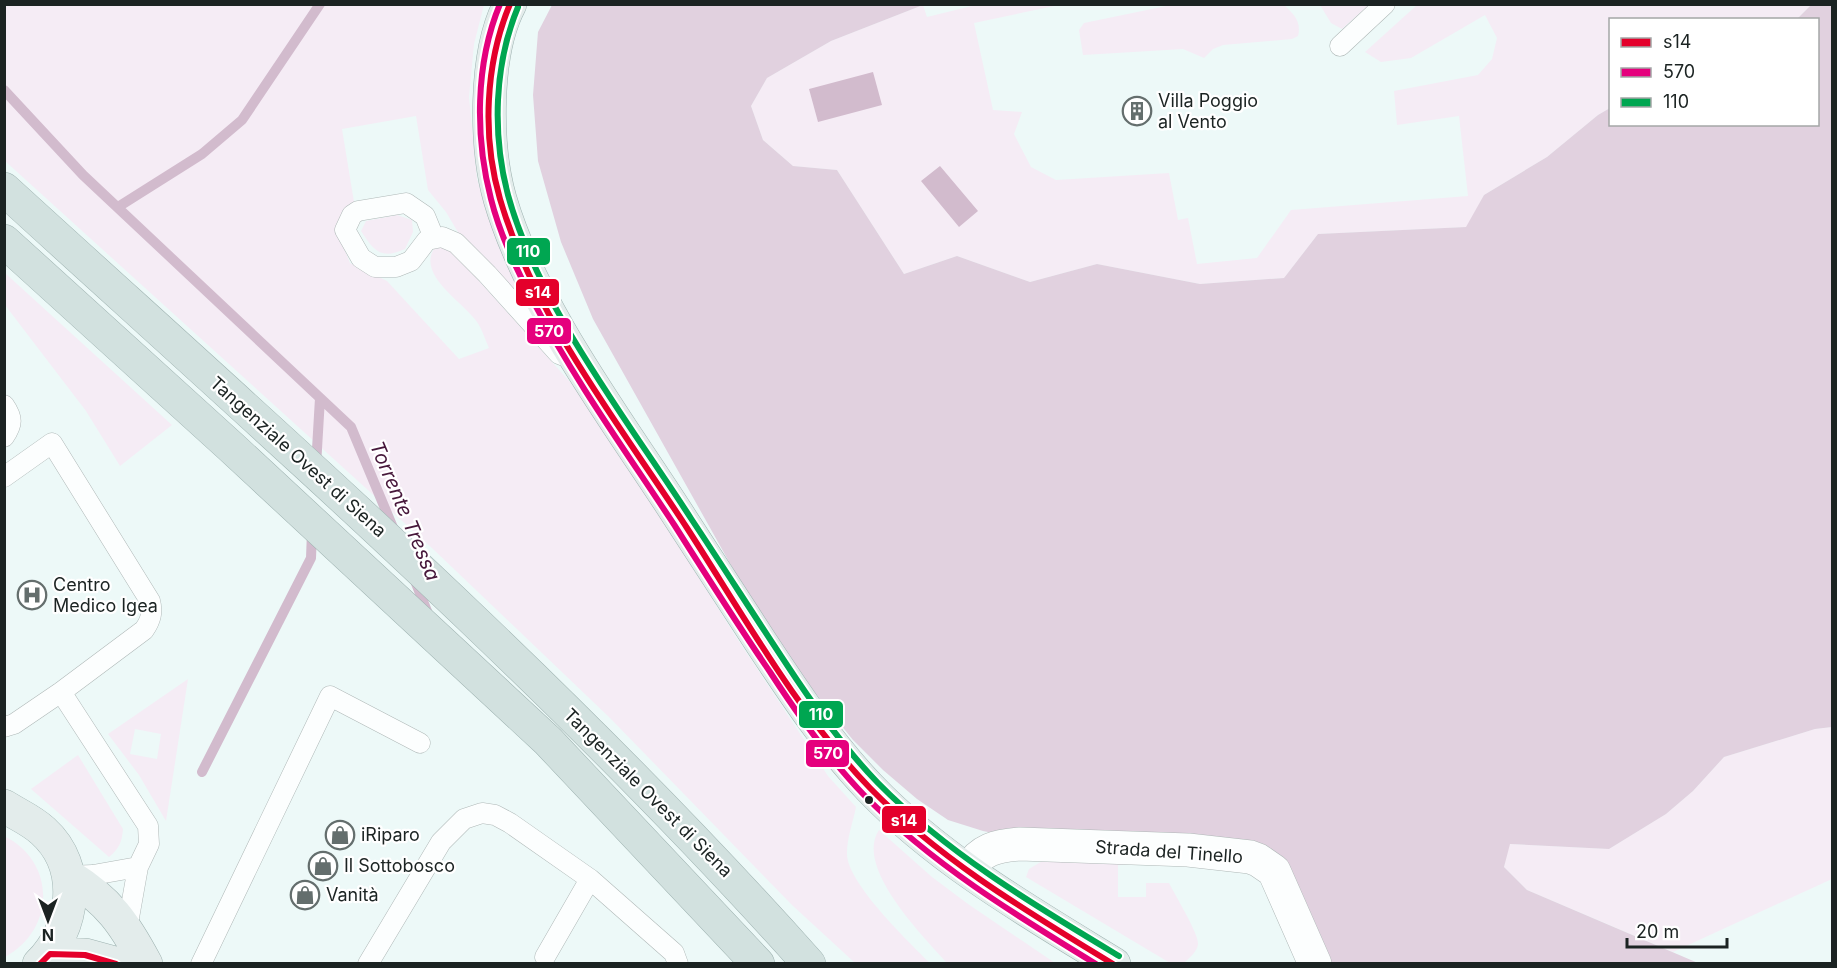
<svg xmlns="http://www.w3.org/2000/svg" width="1837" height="968" font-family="Inter,sans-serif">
<rect width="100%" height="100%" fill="#edf9f8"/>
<path fill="#f5ecf5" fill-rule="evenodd" d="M1176 4 1284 5C1293 13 1302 22 1298 36L1292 39 1223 45 1213 49 1204 58 1183 49 1083 55 1079 30 1084 23Z
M5 5H484L474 44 469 97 477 179 491 222 538 328 462 239 446 212 428 190 416 116 342 129 354 202 336 228 350 263 387 281 459 359 489 348C485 339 482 329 477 322 463 301 414 274 436 246L447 245 570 382 604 426 736 637 828 776 856 807C853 822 847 838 847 853 846 882 909 942 930 963H855L792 905 610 718 433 549 5 161Z
M923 5 927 17 976 5H1059L974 23 993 110 1022 112 1014 134 1031 167 1056 180 1169 173 1178 220 1188 218 1197 264 1257 258 1291 210 1468 196 1459 116 1397 125 1394 91 1478 75 1492 59 1497 38 1485 15 1411 58 1381 62 1365 52 1417 5H1811L1797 19 1610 20V108L1598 115 1547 157 1484 195 1467 227 1318 234 1284 278 1200 284 1097 264 1030 282 957 256 904 274 837 170 793 166 763 140 751 106 767 78 831 41Z
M1320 5H1369L1342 29 1331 23Z
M397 215 412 220 413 232 405 249C381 260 374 251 361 231L366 221Z
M5 273 172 425 120 466 86 411 5 305Z
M188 679 166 821 139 775 108 734ZM135 729 161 734 157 759 130 754Z
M1832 727V879L1673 952 1527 890 1504 867 1509 844 1609 849 1666 814 1693 791 1724 757 1815 729Z
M78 755 123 829C122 842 119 849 109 857L31 789Z
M879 830 932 877 968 904 1055 963H947C923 936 854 867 879 830Z
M4 836C57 862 55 930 5 957Z
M1049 857 1138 864 1118 865V897H1146V883H1169C1175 895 1199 934 1198 944 1198 951 1188 959 1184 963H1170L1026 877 1029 869Z"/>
<path fill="#e1d1df" d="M552 5H923L831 41 767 78 751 106 763 140 793 166 837 170 904 274 957 256 1030 282 1097 264 1200 284 1284 278 1318 234 1466 227 1484 195 1547 157 1598 115 1610 108V124H1818V20L1797 19 1811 5H1832V727L1815 729 1724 757 1693 791 1666 814 1609 849 1510 844 1504 867 1527 890 1698 963H1325L1267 854 1013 837 983 831 948 820 917 799 883 770 853 740 808 684 760 617 593 319 561 242 538 161 533 95 538 32Z"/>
<path fill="#d2bbcd" d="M873 72 882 105 818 122 809 89Z
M940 166 978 211 959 227 921 181Z"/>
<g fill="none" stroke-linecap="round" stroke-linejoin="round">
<path stroke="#d2bbcd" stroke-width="10" d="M4 90 83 175 351 427 394 530
M118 207 202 154 242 120 320 4
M316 466 320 398
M415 581 429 616
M202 772 311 558 312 532"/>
<g stroke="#afb8b7" stroke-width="21">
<path id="lane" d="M1340 46 1385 4
M434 238 425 216 406 203 358 211 352 215 345 230 361 258 375 267H396L411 261 427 240 442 237 456 243 487 274 559 354 564 356
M4 405C13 418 13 424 4 437
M4 477 52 443 150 601C153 612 151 620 144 630L61 692 14 724 4 727
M61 692 148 826 149 844 138 867 127 929
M69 876 93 875 138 867
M545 957 590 879
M201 964 330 696 420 743
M368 964 441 842 464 819 482 813 495 815 510 823 590 879 674 953 678 964"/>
</g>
<g stroke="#afb8b7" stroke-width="34">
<path id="street" d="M968 870C981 849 996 846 1020 844L1188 850 1250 857 1258 860 1274 871 1315 964"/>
</g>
<g stroke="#9fb3b1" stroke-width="34">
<path id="primary" d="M510 4C484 53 485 146 500 199 532 308 615 417 677 513 705 556 733 600 762 644 795 694 828 744 870 788 939 860 1029 912 1114 964
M4 806C18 815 31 820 43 831 83 867 75 929 39 964
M69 876C109 901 124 923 146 964
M50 954 85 955 118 964"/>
</g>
<g stroke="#9fb3b1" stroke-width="34">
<path id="highway" d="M4 189C279 440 561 686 809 964
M4 241 230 446 548 741 758 964"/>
</g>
<use href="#lane" stroke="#fcfefe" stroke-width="20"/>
<use href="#street" stroke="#fcfefe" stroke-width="33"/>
<use href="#primary" stroke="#e3eceb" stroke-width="33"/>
<use href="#highway" stroke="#d2e1df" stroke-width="33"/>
<g stroke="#fff" stroke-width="10">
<path id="bus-1" d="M510 4C485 64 482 137 500 199 535 319 620 425 687 528 742 613 799 715 870 788 940 860 1028 912 1113 964
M40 964 50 954 85 955 116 964"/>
</g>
<g stroke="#fff" stroke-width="10">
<path id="bus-2" d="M500 4C475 64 475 137 491 199 500 235 517 270 534 303 575 381 627 453 675 526 706 575 737 624 770 672 798 715 828 758 864 795 932 864 1014 914 1096 964"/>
</g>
<g stroke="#fff" stroke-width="10">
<path id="bus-3" d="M518 7C494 65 492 134 508 195 539 308 629 422 692 520 724 568 755 617 787 665 814 706 843 747 878 783 948 854 1034 905 1119 956"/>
</g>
<use href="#bus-1" stroke="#e4002b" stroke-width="6"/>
<use href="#bus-2" stroke="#e5007d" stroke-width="6"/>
<use href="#bus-3" stroke="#00a651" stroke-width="6"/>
</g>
<defs>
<g id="building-ring" transform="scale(1.5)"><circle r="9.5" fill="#fff" stroke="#646e6d" stroke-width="1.5"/><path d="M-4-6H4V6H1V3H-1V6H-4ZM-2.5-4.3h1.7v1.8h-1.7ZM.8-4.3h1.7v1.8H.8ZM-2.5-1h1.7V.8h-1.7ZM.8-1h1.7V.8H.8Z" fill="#646e6d"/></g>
<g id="hospital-ring" transform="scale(1.5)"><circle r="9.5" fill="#fff" stroke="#646e6d" stroke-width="1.5"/><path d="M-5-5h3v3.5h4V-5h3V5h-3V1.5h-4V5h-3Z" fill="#646e6d"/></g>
<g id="shop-ring" transform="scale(1.5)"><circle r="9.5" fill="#fff" stroke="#646e6d" stroke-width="1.5"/><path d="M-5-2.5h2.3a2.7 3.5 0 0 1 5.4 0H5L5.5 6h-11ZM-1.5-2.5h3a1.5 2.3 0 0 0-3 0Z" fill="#646e6d"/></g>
</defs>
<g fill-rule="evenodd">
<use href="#building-ring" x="1137" y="111"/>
<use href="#hospital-ring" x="32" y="595"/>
<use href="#shop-ring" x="340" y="835"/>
<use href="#shop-ring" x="323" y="866"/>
<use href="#shop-ring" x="305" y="895"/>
</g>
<circle fill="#1b2322" stroke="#fff" stroke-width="2" cx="869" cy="800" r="5"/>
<g text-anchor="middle" stroke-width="4.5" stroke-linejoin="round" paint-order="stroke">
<g font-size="18" fill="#1b2322" stroke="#fff" text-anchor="start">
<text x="1158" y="107">Villa Poggio<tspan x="1158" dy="21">al Vento</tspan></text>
<text x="53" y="591">Centro<tspan x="53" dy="21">Medico Igea</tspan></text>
<text x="361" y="841">iRiparo</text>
<text x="344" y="872">Il Sottobosco</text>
<text x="326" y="901">Vanità</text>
</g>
<g font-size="18" fill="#1b2322" stroke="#fff">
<text transform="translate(298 457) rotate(42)" y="6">Tangenziale Ovest di Siena</text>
<text transform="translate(648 793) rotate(45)" y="6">Tangenziale Ovest di Siena</text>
<text transform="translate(1169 852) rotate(4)" y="6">Strada del Tinello</text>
</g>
<g font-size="20" font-style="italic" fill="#47183b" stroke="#fff">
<text transform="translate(405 511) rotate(67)" y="7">Torrente Tressa</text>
</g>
</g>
<g stroke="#fff" stroke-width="2">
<rect x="506" y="237" width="45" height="29" rx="6" fill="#00a651"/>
<rect x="515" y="278" width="45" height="29" rx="6" fill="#e4002b"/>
<rect x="526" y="317" width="46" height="28" rx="6" fill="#e5007d"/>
<rect x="798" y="700" width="46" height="29" rx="6" fill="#00a651"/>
<rect x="805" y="739" width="45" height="29" rx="6" fill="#e5007d"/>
<rect x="881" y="805" width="46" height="29" rx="6" fill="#e4002b"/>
</g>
<g font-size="16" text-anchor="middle" font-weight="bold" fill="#fff">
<text x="528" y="257">110</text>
<text x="538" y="298">s14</text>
<text x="549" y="337">570</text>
<text x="821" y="720">110</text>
<text x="828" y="759">570</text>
<text x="904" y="826">s14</text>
</g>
<rect width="1837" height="968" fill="none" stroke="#1b2322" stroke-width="12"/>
<rect x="1609" y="18" width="210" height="108" fill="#ffffff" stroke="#a4a7a7" stroke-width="1.5"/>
<rect x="1621" y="38" width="30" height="9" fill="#e4002b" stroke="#a4a7a7" stroke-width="1.5"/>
<text x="1663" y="48" font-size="18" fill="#1b2322">s14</text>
<rect x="1621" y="68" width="30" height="9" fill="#e5007d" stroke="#a4a7a7" stroke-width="1.5"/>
<text x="1663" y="78" font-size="18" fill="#1b2322">570</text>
<rect x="1621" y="98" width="30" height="9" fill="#00a651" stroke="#a4a7a7" stroke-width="1.5"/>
<text x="1663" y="108" font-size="18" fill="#1b2322">110</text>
<g transform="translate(48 920) rotate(180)" stroke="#ffffff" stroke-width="4.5" paint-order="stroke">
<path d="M0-4.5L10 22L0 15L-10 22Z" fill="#1b2322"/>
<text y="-9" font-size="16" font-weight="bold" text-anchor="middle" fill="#1b2322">N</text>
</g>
<path d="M1627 938v9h100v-9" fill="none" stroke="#1b2322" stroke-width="3"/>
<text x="1636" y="938" font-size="18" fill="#1b2322" stroke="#ffffff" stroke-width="4.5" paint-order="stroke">20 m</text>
</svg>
